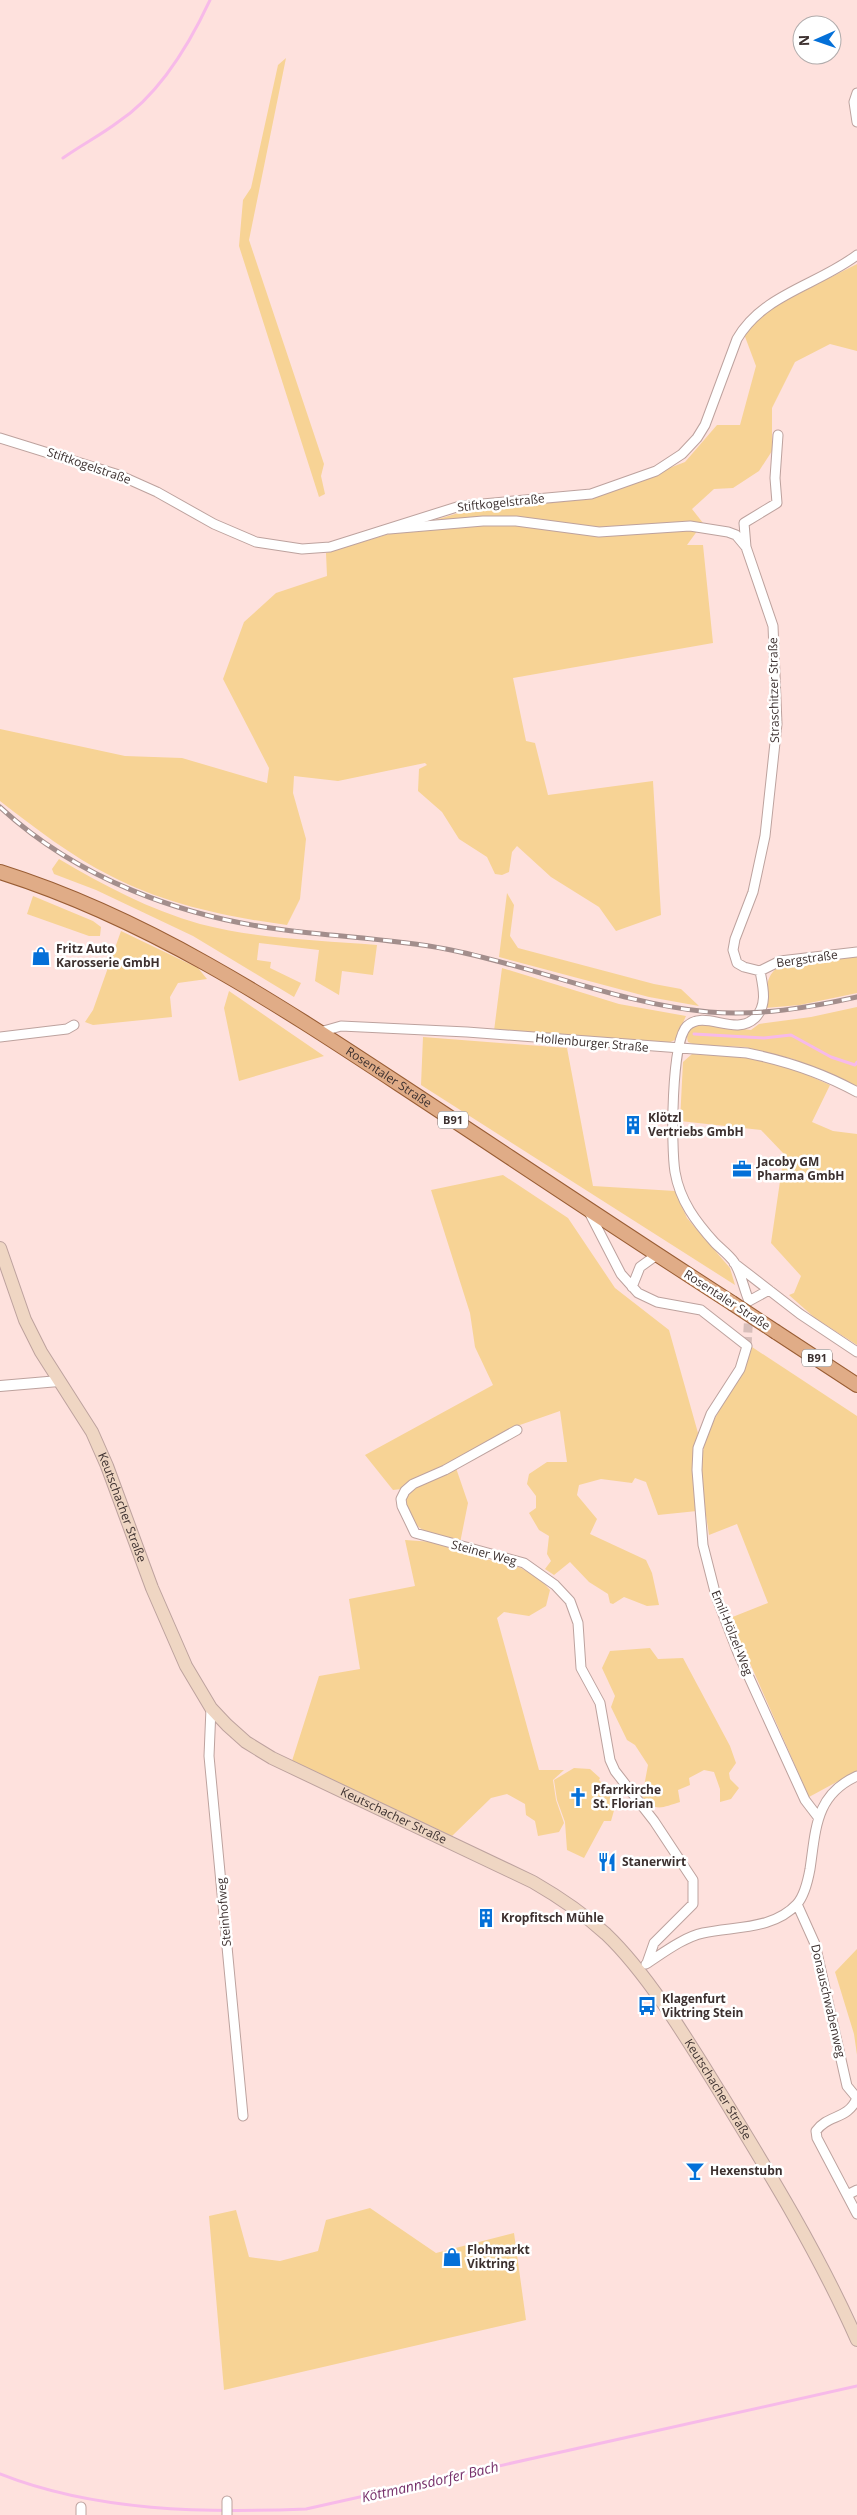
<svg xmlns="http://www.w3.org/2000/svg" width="857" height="2515" font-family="'Open Sans',sans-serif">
<rect width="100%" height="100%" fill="#fee1dd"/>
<path fill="#f7d395" d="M286 58 249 240 324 464 321 476 325 494 319 497 239 246 243 200 251 188 278 65Z
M857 264V351L830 344 795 362 772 408V451L759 471 733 488 714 489 692 509 703 523 687 545H703L713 643 513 678 526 741 535 743 548 795 653 781 661 915 616 931 599 907 551 877 517 846 512 852 509 872 502 875 495 874 487 857 459 839 442 812 418 791 419 769 427 765 425 763 338 781 294 776 293 793 306 839 300 899 287 925C227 917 165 904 111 876 71 856 35 828 0 801V729L125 756 182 758 267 783 269 768 223 679 244 622 276 593 327 576 326 553 465 511 589 499 685 462 717 425H740L756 366 744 334 768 309Z
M59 859C103 885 150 910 200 924 257 939 318 940 377 945L373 975 342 971 339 995 315 981 319 950 259 943 257 960 271 962 270 968 301 983 294 997 193 936 96 890 54 874 52 869Z
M507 893 514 905 510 936 518 948 654 984 681 989 699 1006 649 997 499 957Z
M33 896 93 921 101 927 100 936H89L27 914Z
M121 931 198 968 207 979 178 983 170 997 172 1017 93 1025 85 1022 93 1010Z
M857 956V993L800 1005 765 1008C767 989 764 973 784 964Z
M502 968 619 1004 686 1016 675 1040 668 1043 494 1031Z
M229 991 324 1056 239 1081 224 1008Z
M857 1007V1086L793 1059 745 1047 695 1045 688 1042C685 1032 690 1029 697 1024L751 1030 759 1024 811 1017Z
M423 1037 567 1048 593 1186 675 1191 687 1218 730 1268 735 1285 421 1085Z
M692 1054 746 1057 787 1066 830 1085 812 1122 833 1131 857 1134V1345L815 1318 789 1295 794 1293 801 1276 771 1243 784 1154 761 1130 680 1121 683 1062Z
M503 1175 568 1218 615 1288 669 1330 698 1433 695 1450 697 1511 658 1515 646 1482 635 1478 632 1483 601 1479 579 1485 577 1495 597 1519 590 1534 646 1560 652 1573 659 1605 647 1606 624 1597 613 1604 610 1603 608 1594 589 1582 570 1562 554 1575 545 1569 551 1561 547 1554 549 1536 539 1530 529 1513 536 1508V1496L527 1484 529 1474 547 1462H567L560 1411 517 1426 401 1489 393 1490 365 1455 493 1385 475 1347 470 1313 431 1190Z
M752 1347 857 1416V1771L809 1797 730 1618 768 1603 737 1524 709 1535C705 1506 696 1468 706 1439 717 1407 741 1382 752 1347Z
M456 1468 468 1503 460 1543C433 1535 405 1531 406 1496L414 1487Z
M405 1540 433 1542 470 1555 521 1568 540 1579 550 1590 546 1606 529 1616 504 1612 497 1618 539 1770H564L553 1780 556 1800 564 1823 559 1832 538 1836 535 1821 526 1815 525 1804 507 1794 491 1798 452 1836 292 1761 319 1676 360 1669 349 1599 415 1586Z
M650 1648 658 1659 683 1658 730 1746 736 1763 729 1773 730 1779 739 1788 731 1799 720 1802V1789L714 1772 704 1770 689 1778 690 1785 678 1790 680 1802C663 1807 655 1813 642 1797L648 1765 635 1745 627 1740 611 1707 615 1696 602 1668 610 1651Z
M574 1768 590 1769 600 1778 599 1780 605 1786 604 1788 617 1800 611 1821H604L584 1858 567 1850 565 1822 557 1800 554 1780Z
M857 1949V2055L854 2034 835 1972Z
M370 2208 436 2253 514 2233 526 2320 224 2390 209 2216 236 2210 249 2257 280 2261 318 2251 326 2220Z"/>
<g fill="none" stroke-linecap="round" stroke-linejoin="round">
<path stroke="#f7bae9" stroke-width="3" d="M63 158C81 145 101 135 118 122 160 94 189 45 210 0
M694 1034 764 1038 791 1035 831 1057 855 1065 857 1062
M0 2474C96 2512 205 2513 306 2509L857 2386"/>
<path stroke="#d7beba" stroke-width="9" stroke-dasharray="9 4.5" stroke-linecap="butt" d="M747 1346 749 1312"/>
<g stroke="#bda29e" stroke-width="11">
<path id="minor" d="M857 93 854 102 857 122
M0 438 119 475 157 492 214 524 256 542 302 549 330 547 460 506 591 494 656 471 682 454 697 438 705 425 737 339C763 294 818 285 857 255
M389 529 483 521H516L599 532 690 526 728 532 736 535 746 547 773 626 777 724 765 836 753 892 735 939 733 950 737 963 744 967 760 971C763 987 768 1005 755 1018 735 1037 705 1009 687 1026 671 1042 671 1147 675 1172 680 1201 696 1222 715 1243 721 1249 729 1255 734 1262 741 1273 744 1289 749 1301L769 1290
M746 547 744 523 777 503 775 478 778 435
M760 971 780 961 857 952
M320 1032 341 1026 467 1032 747 1053C787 1061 821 1072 857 1092
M0 1037 67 1029 74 1025
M588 1210 621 1274 638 1293 657 1302 701 1310 747 1346 740 1369 711 1414 698 1448 697 1470 703 1545 716 1596 738 1653 805 1800 818 1817
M734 1263 800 1314 857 1352
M632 1287 640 1267 658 1254
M517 1430 445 1470 413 1484 405 1491 401 1499 402 1506 415 1533 524 1563 555 1585 570 1601 578 1623 581 1668 600 1703 610 1760 615 1771 654 1821 693 1880V1904L654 1943 647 1963
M211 1708 209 1756 243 2116
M797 1904 815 1944 847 2086 857 2098
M646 1964C663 1953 684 1937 703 1933 735 1926 773 1930 797 1904 805 1895 808 1880 810 1869 816 1829 815 1795 857 1776
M857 2098C848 2120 828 2114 816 2131L817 2138 857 2214
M847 2195 857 2190
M227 2501V2515
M81 2507V2515"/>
</g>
<g stroke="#bda29e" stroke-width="12">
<path id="tertiary" d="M0 1386 59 1381"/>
</g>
<g stroke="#bda29e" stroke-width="14">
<g id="secondary">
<path id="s1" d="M0 1248 25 1320 41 1352 92 1432 107 1466 152 1588 186 1666 211 1708 227 1725 246 1742 272 1758 533 1882C559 1897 584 1914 606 1934 649 1975 690 2044 721 2094 770 2174 819 2254 857 2340"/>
</g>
</g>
<g stroke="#995d34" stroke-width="16">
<g id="primary">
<path id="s2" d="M0 872C146 918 273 1001 399 1084 510 1157 620 1231 732 1303"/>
<path d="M776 1332 857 1385"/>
</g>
</g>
<use href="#minor" stroke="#fff" stroke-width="9"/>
<use href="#tertiary" stroke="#fff" stroke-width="10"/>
<use href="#secondary" stroke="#efd6c3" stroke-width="12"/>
<use href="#primary" stroke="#e0ac87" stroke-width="14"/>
<g stroke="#a38e8c" stroke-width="5">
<path id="rail" d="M0 807C78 879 181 917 285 930 339 937 393 939 446 949 534 966 620 1004 709 1012 759 1016 808 1008 857 997"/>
</g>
<use href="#rail" stroke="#fff" stroke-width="3" stroke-dasharray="9" stroke-linecap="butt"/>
<g stroke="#995d34" stroke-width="16" stroke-linecap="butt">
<path id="primary-bridge" d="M732 1303 776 1332"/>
</g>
<use href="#primary-bridge" stroke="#e0ac87" stroke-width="14"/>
</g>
<defs>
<g id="shop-bare" transform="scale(1.5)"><path d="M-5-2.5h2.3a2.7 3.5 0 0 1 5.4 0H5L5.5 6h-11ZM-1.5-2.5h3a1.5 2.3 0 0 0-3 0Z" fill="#0470d8" stroke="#fff" stroke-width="2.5" paint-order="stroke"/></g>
<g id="building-bare" transform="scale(1.5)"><path d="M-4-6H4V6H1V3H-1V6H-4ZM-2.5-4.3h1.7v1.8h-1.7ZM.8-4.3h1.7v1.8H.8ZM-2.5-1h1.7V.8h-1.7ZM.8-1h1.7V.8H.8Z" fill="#0470d8" stroke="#fff" stroke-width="2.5" paint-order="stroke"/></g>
<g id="office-bare" transform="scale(1.5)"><path d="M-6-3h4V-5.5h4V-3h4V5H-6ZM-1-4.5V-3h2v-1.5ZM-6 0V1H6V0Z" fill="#0470d8" stroke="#fff" stroke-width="2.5" paint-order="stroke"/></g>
<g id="church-bare" transform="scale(1.5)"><path d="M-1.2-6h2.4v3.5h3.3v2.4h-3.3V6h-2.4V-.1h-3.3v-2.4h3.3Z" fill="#0470d8" stroke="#fff" stroke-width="2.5" paint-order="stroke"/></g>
<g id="restaurant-bare" transform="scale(1.5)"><path d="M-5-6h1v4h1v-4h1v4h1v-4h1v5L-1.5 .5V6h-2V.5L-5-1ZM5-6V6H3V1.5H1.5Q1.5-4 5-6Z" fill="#0470d8" stroke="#fff" stroke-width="2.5" paint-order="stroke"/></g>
<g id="bus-bare" transform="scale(1.5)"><path d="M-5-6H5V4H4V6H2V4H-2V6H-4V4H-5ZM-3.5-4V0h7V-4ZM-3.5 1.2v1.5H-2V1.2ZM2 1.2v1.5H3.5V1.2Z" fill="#0470d8" stroke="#fff" stroke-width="2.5" paint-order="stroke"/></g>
<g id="bar-bare" transform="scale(1.5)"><path d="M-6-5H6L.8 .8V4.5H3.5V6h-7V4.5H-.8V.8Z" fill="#0470d8" stroke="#fff" stroke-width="2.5" paint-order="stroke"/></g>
</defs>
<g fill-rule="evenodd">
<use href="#shop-bare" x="41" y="956"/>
<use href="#building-bare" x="633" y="1125"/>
<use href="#office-bare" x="742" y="1169"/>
<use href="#church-bare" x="578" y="1797"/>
<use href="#restaurant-bare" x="607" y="1862"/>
<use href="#building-bare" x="486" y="1918"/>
<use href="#bus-bare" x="647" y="2006"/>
<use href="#bar-bare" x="695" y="2171"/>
<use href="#shop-bare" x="452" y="2257"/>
</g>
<g text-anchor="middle" stroke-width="5" stroke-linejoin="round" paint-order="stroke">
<g fill="#fff" stroke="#766e6d" stroke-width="1">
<rect x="438" y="1111.5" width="30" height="17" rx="4"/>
<rect x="802" y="1349.5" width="30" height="17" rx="4"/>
</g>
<g font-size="11" font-weight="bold" fill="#3c302f">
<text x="453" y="1124">B91</text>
<text x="817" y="1362">B91</text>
</g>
<g font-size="12" fill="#3c302f" stroke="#fff">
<text transform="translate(89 466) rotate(19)" y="4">Stiftkogelstraße</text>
<text transform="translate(501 503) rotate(-6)" y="4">Stiftkogelstraße</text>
<text transform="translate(774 690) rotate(-91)" y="4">Straschitzer Straße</text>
<text transform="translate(807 959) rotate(-8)" y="4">Bergstraße</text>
<text transform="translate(592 1043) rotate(5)" y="4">Hollenburger Straße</text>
<text dy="4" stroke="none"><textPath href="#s2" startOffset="441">Rosentaler Straße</textPath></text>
<text transform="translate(727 1300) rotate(33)" y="4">Rosentaler Straße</text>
<text dy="4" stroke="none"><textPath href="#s1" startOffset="288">Keutschacher Straße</textPath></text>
<text transform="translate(484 1553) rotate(15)" y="4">Steiner Weg</text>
<text transform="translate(732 1633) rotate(68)" y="4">Emil-Hölzel-Weg</text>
<text dy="4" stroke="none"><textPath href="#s1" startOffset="722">Keutschacher Straße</textPath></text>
<text transform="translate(224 1912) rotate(-95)" y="4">Steinhofweg</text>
<text transform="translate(828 2001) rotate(77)" y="4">Donauschwabenweg</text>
<text dy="4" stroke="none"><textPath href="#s1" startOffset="1158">Keutschacher Straße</textPath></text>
</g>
<g font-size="12" font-weight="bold" fill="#3c302f" stroke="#fff" text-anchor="start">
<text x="56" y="953">Fritz Auto<tspan x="56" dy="14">Karosserie GmbH</tspan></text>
<text x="648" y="1122">Klötzl<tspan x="648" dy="14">Vertriebs GmbH</tspan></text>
<text x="757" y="1166">Jacoby GM<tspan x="757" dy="14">Pharma GmbH</tspan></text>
<text x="593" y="1794">Pfarrkirche<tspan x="593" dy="14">St. Florian</tspan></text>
<text x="622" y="1866">Stanerwirt</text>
<text x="501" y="1922">Kropfitsch Mühle</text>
<text x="662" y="2003">Klagenfurt<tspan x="662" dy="14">Viktring Stein</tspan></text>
<text x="710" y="2175">Hexenstubn</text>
<text x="467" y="2254">Flohmarkt<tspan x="467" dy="14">Viktring</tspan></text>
</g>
<g font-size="14" font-style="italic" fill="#76306a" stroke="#fff">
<text transform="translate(430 2482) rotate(-13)" y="5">Köttmannsdorfer Bach</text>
</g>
</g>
<g transform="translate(817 40) rotate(268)"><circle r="24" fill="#ffffff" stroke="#b1acac"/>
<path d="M0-4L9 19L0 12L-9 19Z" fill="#0470d8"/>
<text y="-8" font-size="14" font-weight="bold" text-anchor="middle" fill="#3c302f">N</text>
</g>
</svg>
